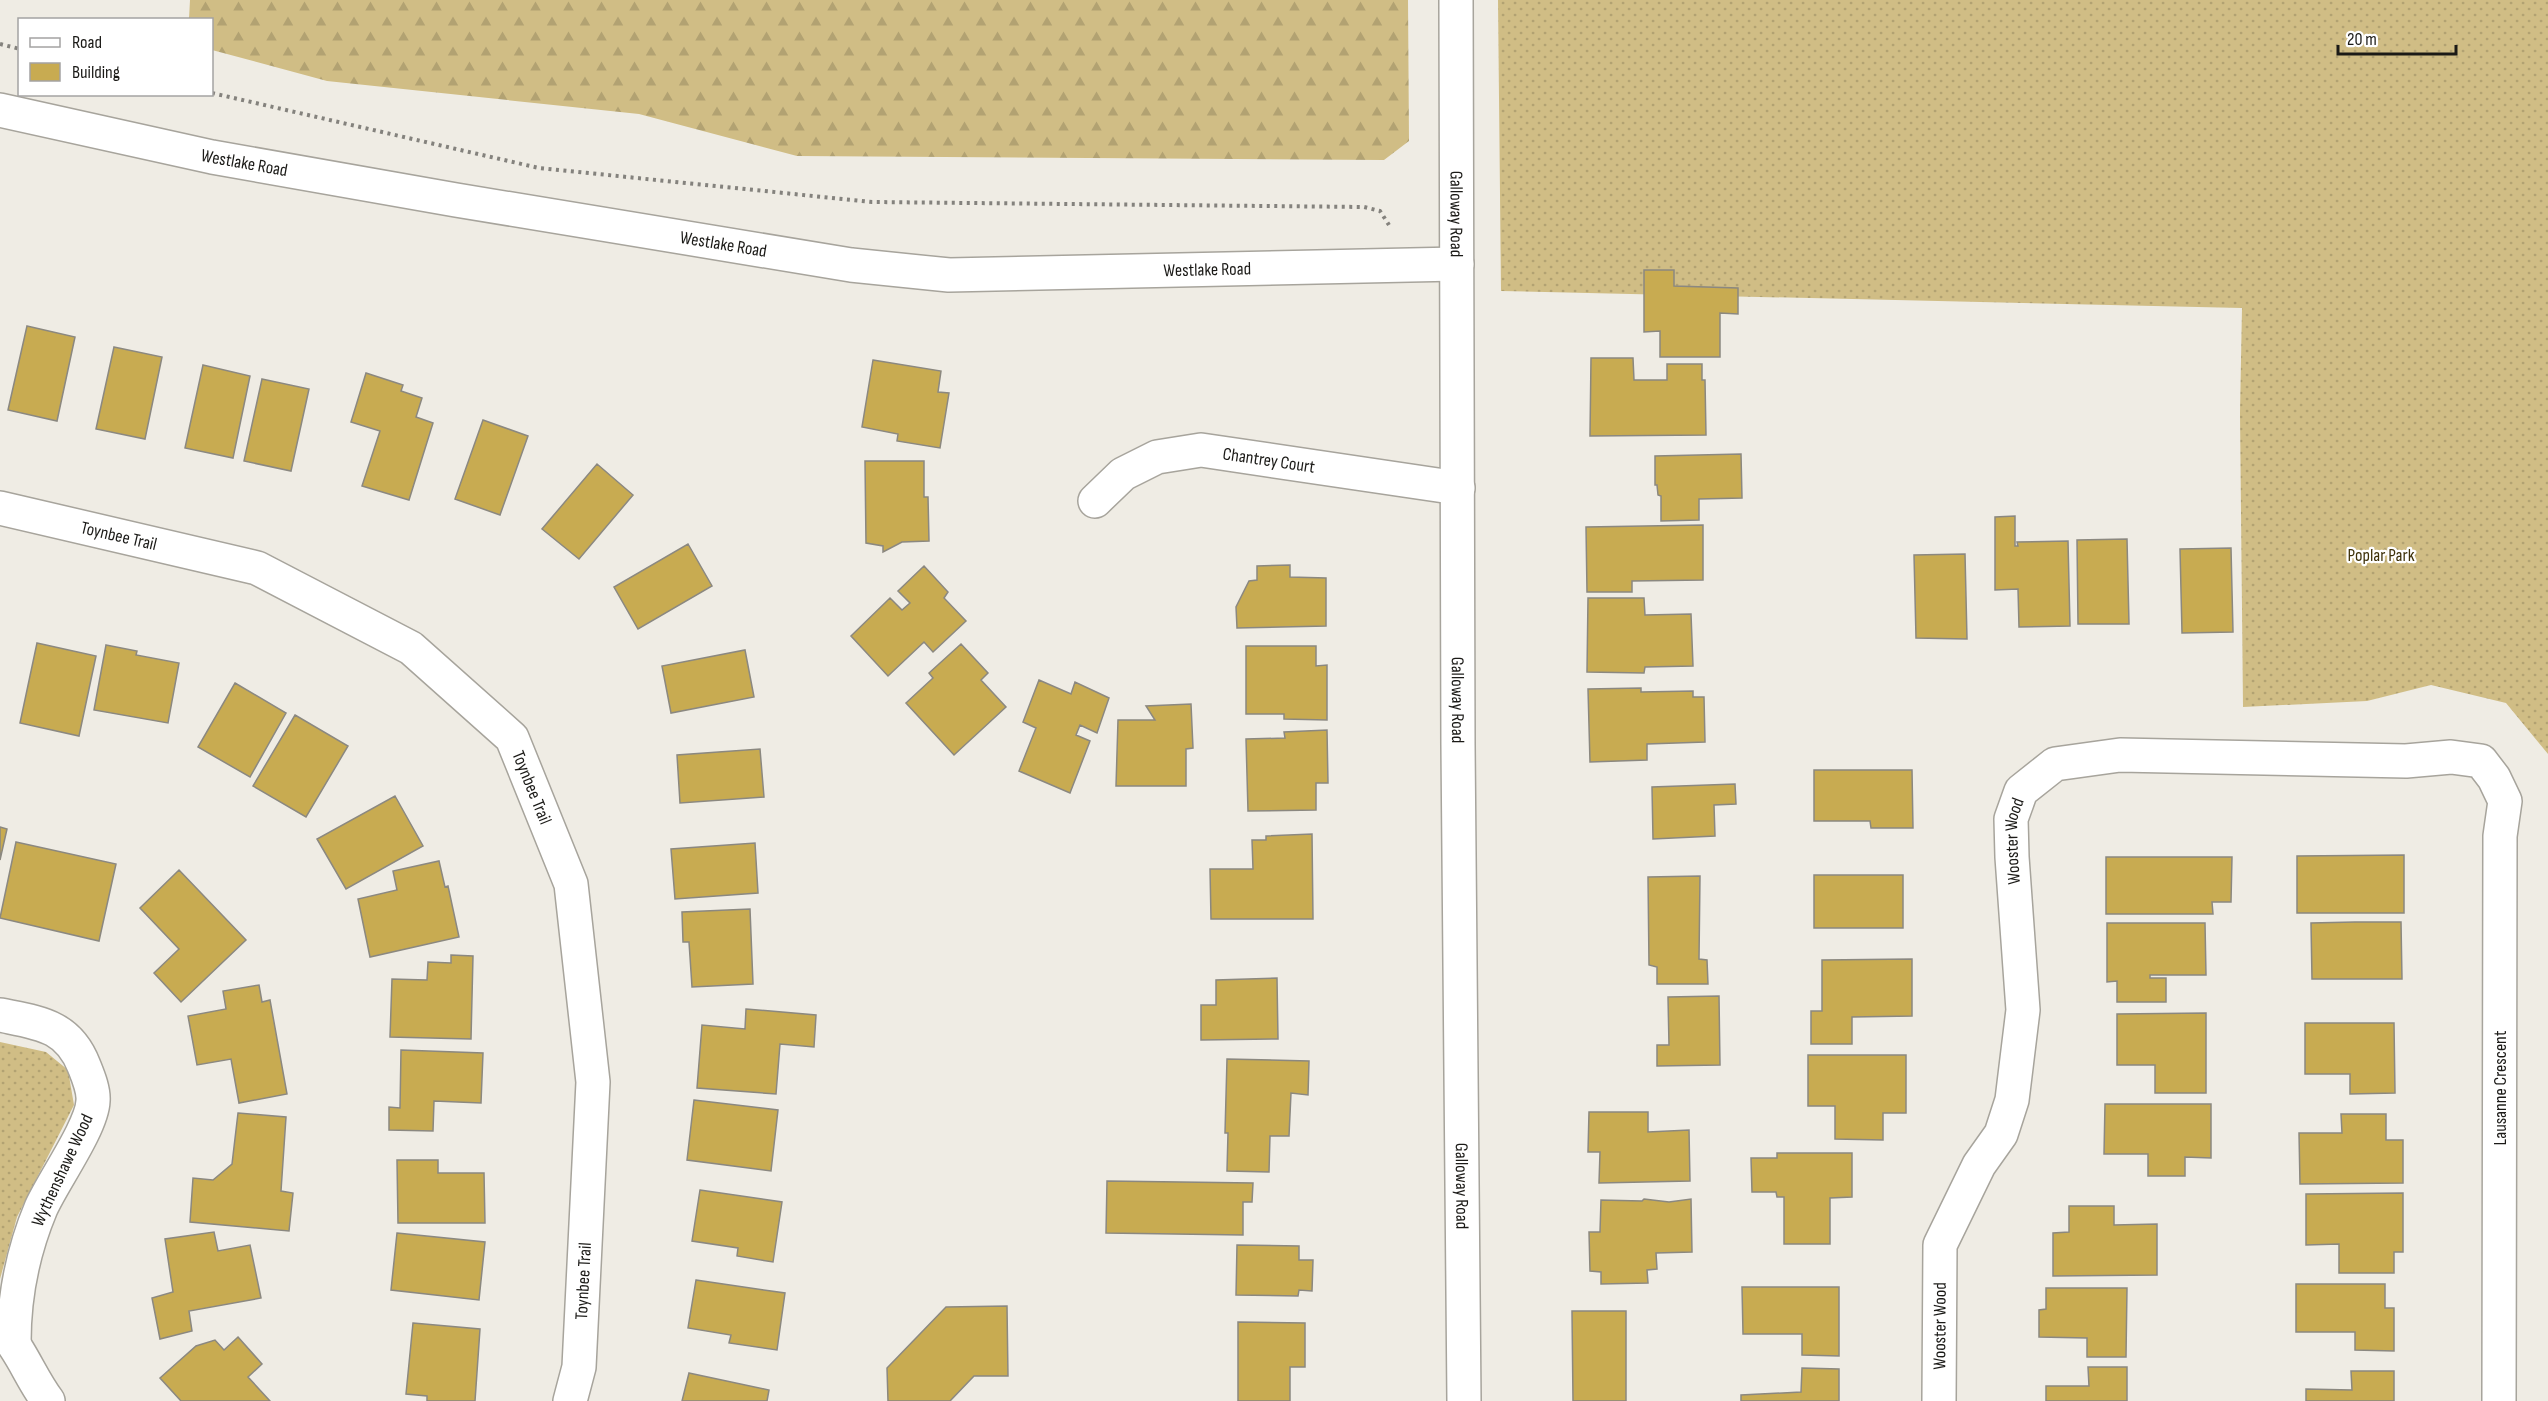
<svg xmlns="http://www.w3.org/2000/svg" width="2548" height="1401" font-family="'Sofia Sans Condensed',sans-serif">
<defs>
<pattern id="grass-dots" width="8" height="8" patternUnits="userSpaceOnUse" patternTransform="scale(1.5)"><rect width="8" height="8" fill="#d0bd85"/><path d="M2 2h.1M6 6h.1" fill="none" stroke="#b2a272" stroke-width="1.8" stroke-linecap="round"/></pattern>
<pattern id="forest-firs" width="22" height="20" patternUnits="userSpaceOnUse" patternTransform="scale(1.5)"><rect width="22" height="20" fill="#d0bd85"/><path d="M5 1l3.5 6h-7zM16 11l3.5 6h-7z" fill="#b2a272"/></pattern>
</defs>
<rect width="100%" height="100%" fill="#efece4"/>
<path fill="url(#grass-dots)" d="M1498 0H2548V754L2506 703 2431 685 2367 701 2243 707 2240 413 2242 308 1501 291Z
M0 1042 46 1052 68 1070 74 1105 17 1217 0 1279Z"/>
<path fill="url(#forest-firs)" d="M190 0H1408L1409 141 1384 160 797 156 639 114 327 81 212 50V20L189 19Z"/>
<path fill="#c8ab51" stroke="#8b8880" stroke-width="1.5" d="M1644 270H1674V286L1738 288V314L1720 313V357H1660V331L1644 332Z
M27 326 75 337 57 421 8 410Z
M114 347 162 357 145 439 96 429Z
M1591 358H1633L1634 380H1667V364H1702V380H1705L1706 435 1590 436Z
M873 360 941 371 938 392 949 393 940 448 897 441 898 434 862 427Z
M203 365 250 376 233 458 185 448Z
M366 373 403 385 401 391 422 398 416 417 433 423 409 500 362 486 380 431 351 422Z
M262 379 309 389 291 471 244 461Z
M483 420 528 436 500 515 455 499Z
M1741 454 1742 498 1699 499V520L1661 521V496L1658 495 1657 485H1655V456Z
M865 461H924V497H928L929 541 902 542 883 552V546L866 543Z
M597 464 633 495 579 559 542 529Z
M2015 516V546H2018L2017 542 2068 541 2070 626 2019 627 2018 589 1995 590V517Z
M1703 525V580L1632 581V592H1587L1586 527Z
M2127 539 2129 624H2078L2077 540Z
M688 544 712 586 638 629 614 587Z
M2231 548 2233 632 2182 633 2180 549Z
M1965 554 1967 639 1916 638 1914 555Z
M1290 565V577L1326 578V626L1237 628 1236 607 1249 581 1257 580V566Z
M924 566 948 592 944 598 966 621 933 652 924 642 888 676 851 636 890 598 902 610 910 603 898 591Z
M1588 598H1644L1645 615 1691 614 1693 666 1645 667 1644 673 1587 672Z
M37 643 96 656 79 736 20 723Z
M961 644 988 673 981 680 1006 707 954 755 906 703 933 678 929 673Z
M106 645 137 651 136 655 179 663 168 723 94 710Z
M1246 646H1316V666L1327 665V720L1284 719V714H1246Z
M745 650 754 697 671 713 662 666Z
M1039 680 1071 694 1075 682 1109 698 1097 733 1080 725 1076 735 1090 741 1070 793 1019 771 1036 728 1023 722Z
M235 683 286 713 250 777 198 747Z
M1641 688V692L1693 691V697H1704L1705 742 1647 744V760L1590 762 1588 689Z
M1191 704 1193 748 1186 749V786H1116L1118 720H1155L1146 706Z
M295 715 348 746 306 817 253 786Z
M1327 730 1328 783H1316V810L1248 811 1246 739 1285 738 1284 732Z
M760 749 764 797 680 803 677 755Z
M1814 770H1912L1913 828H1871L1870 821H1814Z
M1735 784 1736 804 1714 805 1715 836 1653 839 1652 787Z
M395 796 423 846 346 889 317 839Z
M0 827 7 829 0 860Z
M1312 834 1313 919H1211L1210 869H1253L1252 840H1266V836Z
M16 842 116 864 99 941 0 918Z
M755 843 758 893 675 899 671 849Z
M2404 855V913H2297V856Z
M2106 857H2232L2231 902H2212L2213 914H2106Z
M439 861 445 887 448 886 459 937 370 957 358 899 397 890 393 871Z
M179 870 246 940 181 1002 154 973 179 949 140 908Z
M1814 875H1903V928H1814Z
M1700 876 1699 959 1707 960 1708 984H1657V967L1649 965 1648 877Z
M750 909 753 984 692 987 689 942H683L682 912Z
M2355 922H2401L2402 979H2312L2311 923Z
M2107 923H2205L2206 975H2150V978H2166V1002H2117V981L2107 982Z
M451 955 473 956 471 1039 390 1037 392 979 427 980 428 962 451 963Z
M1912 959V1016L1852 1017V1044H1811V1011H1822V960Z
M1277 978 1278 1039 1201 1040V1005H1216V980Z
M259 985 262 1002 270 1000 287 1094 239 1103 231 1059 197 1065 188 1016 226 1009 223 991Z
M1719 996 1720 1065 1657 1066V1045H1669L1668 997Z
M746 1009 816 1015 814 1047 780 1044 776 1094 697 1088 702 1025 745 1029Z
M2206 1013V1093H2155V1065H2117V1014Z
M2305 1023H2394L2395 1093 2350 1094V1074H2305Z
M401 1050 483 1053 481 1103 434 1101 433 1131 389 1130V1107L400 1108Z
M1808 1055H1906V1113H1883V1140L1835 1139V1106H1808Z
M1227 1059 1309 1061 1308 1095 1291 1093 1289 1136H1270L1269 1172 1227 1171 1228 1133H1225Z
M694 1100 778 1110 771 1171 687 1160Z
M2105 1104H2211V1158L2185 1157V1176H2148V1154H2104Z
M1589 1112H1648V1132L1689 1130 1690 1181 1599 1183 1600 1152H1588Z
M238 1113 286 1117 281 1191 293 1193 289 1231 190 1222 193 1178 213 1180 232 1164Z
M2341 1114H2386V1140H2403V1183L2300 1184 2299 1133H2342Z
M1777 1153H1852V1197L1830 1198V1244H1784V1197H1777L1776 1192H1752L1751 1158H1777Z
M397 1160H438V1173H484L485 1223H398Z
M1107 1181 1253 1183 1252 1202H1243V1235L1106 1233Z
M700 1190 782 1202 773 1262 737 1256 738 1248 692 1241Z
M2403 1193V1252H2394V1273H2339V1244L2306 1245V1194Z
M1644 1199 1669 1202 1691 1199 1692 1252 1656 1253 1657 1269 1647 1270 1648 1283 1601 1284V1272L1590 1271 1589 1232H1600L1601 1200 1642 1201Z
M2069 1206H2114V1225L2157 1224V1275L2053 1276V1233L2069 1232Z
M214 1232 218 1251 250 1245 261 1298 189 1311 192 1331 160 1339 152 1298 173 1292 165 1239Z
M397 1233 485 1242 479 1300 391 1290Z
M1237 1245 1299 1246V1260H1313L1312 1291 1299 1290 1298 1296 1236 1295Z
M696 1280 785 1293 777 1350 729 1343 731 1335 688 1328Z
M2296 1284H2385V1308H2394V1351L2355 1350V1332H2296Z
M1742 1287H1839V1356L1802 1355V1334H1743Z
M2046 1288H2127L2126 1357H2087V1338L2039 1337V1310L2046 1309Z
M1007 1306 1008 1376H974L950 1401H888L887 1368 946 1307Z
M1572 1311H1626V1401H1573Z
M1238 1322 1305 1323V1367H1290V1401H1238Z
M413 1323 480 1329 475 1401H427V1396L406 1394Z
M238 1337 262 1364 248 1377 270 1401H181L160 1378 196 1346 215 1340 224 1350Z
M2088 1367H2127V1401H2046V1386H2089Z
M1802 1368 1839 1369V1401H1741V1395L1801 1392Z
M2351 1371H2394V1401H2306V1389L2352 1390Z
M689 1373 769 1390 767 1401H682Z"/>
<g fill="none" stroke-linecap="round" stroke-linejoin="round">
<g stroke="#a7a49c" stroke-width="36">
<g id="minor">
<path id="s1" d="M1456 0 1458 745 1464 1401"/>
<path id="s2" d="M0 110 212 157 456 200 851 265 949 275 1457 264"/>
<path id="s3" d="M1095 501 1123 474 1157 457 1201 450 1458 488"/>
<path id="s4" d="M0 508 257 568 411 648 512 738 571 884 593 1082 579 1367 570 1401"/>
<path d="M0 1015C39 1023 68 1025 84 1066 88 1076 94 1090 93 1101 92 1127 53 1181 41 1208 23 1251 14 1295 14 1342"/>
<path d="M0 1327C21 1349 30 1377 48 1401"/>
<path id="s5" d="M1939 1401 1940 1245 1979 1165 2001 1134 2012 1100 2023 1010 2012 857 2011 819 2021 791 2055 764 2120 755 2406 761 2451 757 2481 761 2494 778 2505 801 2500 836 2499 1401"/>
</g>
</g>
<path stroke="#84827d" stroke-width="4" stroke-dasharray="3 4.5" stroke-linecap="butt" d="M0 44 20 49
M212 93 539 168 872 202 1364 207 1380 211 1389 225"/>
<use href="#minor" stroke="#fff" stroke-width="33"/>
</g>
<g text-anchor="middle" stroke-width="4.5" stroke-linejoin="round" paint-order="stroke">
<g font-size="18" fill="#1b1a17" stroke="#fff">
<text dy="6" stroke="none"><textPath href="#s2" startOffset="250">Westlake Road</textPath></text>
<text dy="6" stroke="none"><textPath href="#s1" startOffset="214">Galloway Road</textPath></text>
<text dy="6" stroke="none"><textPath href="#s2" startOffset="736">Westlake Road</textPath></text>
<text dy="6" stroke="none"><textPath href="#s2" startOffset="1222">Westlake Road</textPath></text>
<text dy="6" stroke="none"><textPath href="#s3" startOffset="190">Chantrey Court</textPath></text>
<text dy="6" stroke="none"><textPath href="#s4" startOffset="122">Toynbee Trail</textPath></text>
<text dy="6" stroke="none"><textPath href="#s1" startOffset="700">Galloway Road</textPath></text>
<text dy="6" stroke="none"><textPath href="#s4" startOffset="626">Toynbee Trail</textPath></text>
<text dy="6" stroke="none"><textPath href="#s5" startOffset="579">Wooster Wood</textPath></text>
<text transform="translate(2500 1088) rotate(-90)" y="6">Lausanne Crescent</text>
<text transform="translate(62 1170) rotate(-65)" y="6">Wythenshawe Wood</text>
<text dy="6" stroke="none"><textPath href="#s1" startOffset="1186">Galloway Road</textPath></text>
<text transform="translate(583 1281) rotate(-87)" y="6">Toynbee Trail</text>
<text dy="6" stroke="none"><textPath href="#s5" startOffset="75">Wooster Wood</textPath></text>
</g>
<g font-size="18" fill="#3e3109" stroke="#fff">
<text x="2381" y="561">Poplar Park</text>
</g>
</g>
<rect x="18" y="18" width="195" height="78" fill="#ffffff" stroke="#a4a3a2" stroke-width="1.5"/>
<rect x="30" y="38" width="30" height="9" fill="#ffffff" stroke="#a4a3a2" stroke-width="1.5"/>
<text x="72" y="48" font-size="18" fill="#1b1a17">Road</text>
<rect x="30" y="63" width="30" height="18" fill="#c8ab51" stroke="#a4a3a2" stroke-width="1.5"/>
<text x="72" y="78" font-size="18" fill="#1b1a17">Building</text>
<path d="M2338 45v9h118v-9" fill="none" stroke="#1b1a17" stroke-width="3"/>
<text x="2347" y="45" font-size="18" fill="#1b1a17" stroke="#ffffff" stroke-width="4.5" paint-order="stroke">20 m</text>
</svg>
